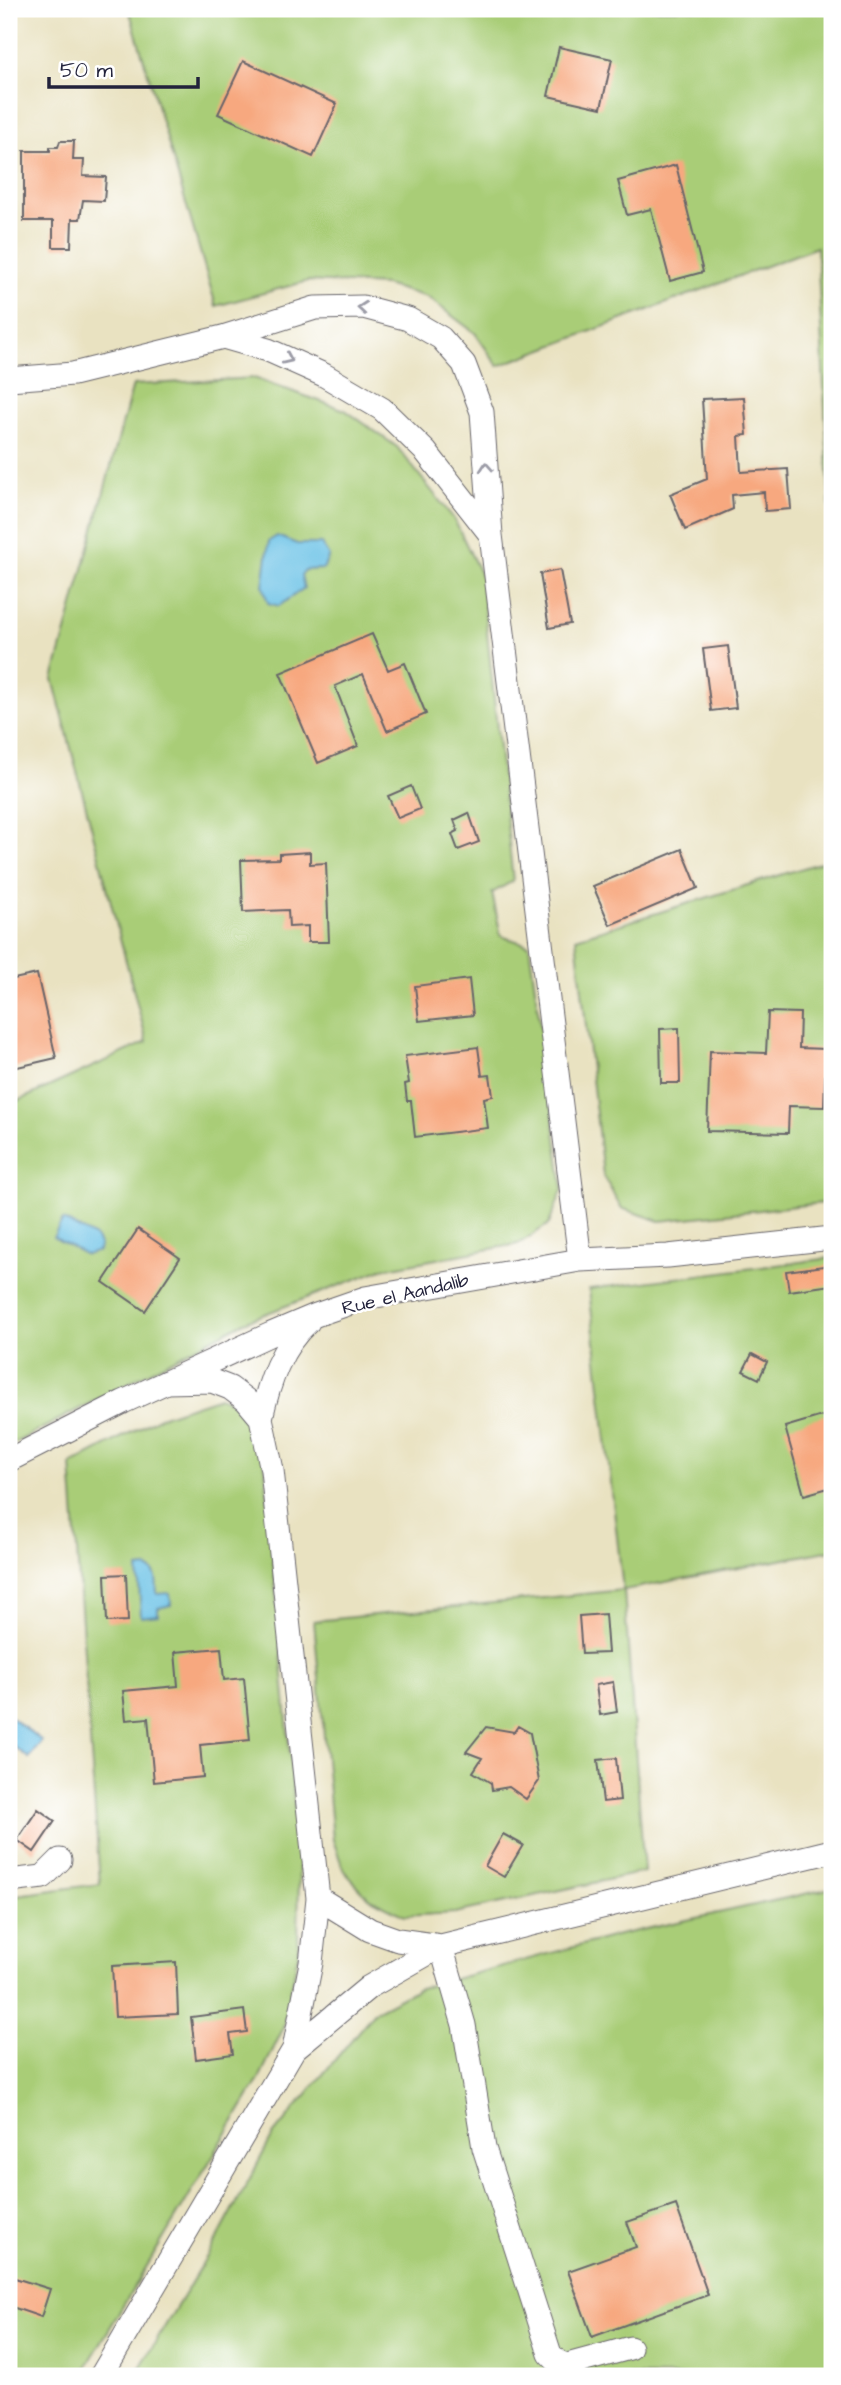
<svg xmlns="http://www.w3.org/2000/svg" width="841" height="2385" font-family="'Architects Daughter',sans-serif">
<rect width="100%" height="100%" fill="#fff"/>
<filter id="ink" filterUnits="userSpaceOnUse"><feTurbulence type="fractalNoise" baseFrequency=".0143" numOctaves="2"/><feDisplacementMap in="SourceGraphic" scale="14" xChannelSelector="R" yChannelSelector="G"/><feConvolveMatrix kernelMatrix="1 2 1 2 8 2 1 2 1" color-interpolation-filters="sRGB"/></filter>
<filter id="wash" filterUnits="userSpaceOnUse"><feTurbulence type="fractalNoise" baseFrequency=".00686" numOctaves="4" result="noise"/><feDisplacementMap in="SourceGraphic" scale="28" xChannelSelector="R" yChannelSelector="G"/><feGaussianBlur stdDeviation="1.57" result="paint"/><feColorMatrix in="noise" values="0 0 0 0 0 0 0 0 0 0 0 0 0 0 0 0 0 1.4 0 .05"/><feComposite in="paint" operator="in"/></filter>
<g filter="url(#wash)">
<rect width="100%" height="100%" fill="#e9e2c1"/>
<path fill="#a9cd77" stroke="#667859" stroke-width="2" d="M129 9H832V550L817 247 498 366 475 333 427 297 385 285 308 281 216 306Z
M254 378 345 410 397 447 454 519 481 575 513 881 492 893 501 936 529 945 563 1188 549 1224 518 1244 382 1269 244 1322 9 1446V1105L147 1042 53 679 133 385Z
M832 859V1202L660 1221 621 1208 603 1175 576 938Z
M832 1258V1550L624 1590 644 1872 455 1913 404 1916 369 1898 344 1871 333 1840 314 1621 623 1590 589 1289Z
M219 1397 239 1404 263 1443 299 1860 298 1955 283 2029 258 2081 81 2376H9V1896L100 1884 71 1464 160 1417Z
M832 1888V2376H135L218 2238 273 2135 375 2011 417 1989 619 1935Z"/>
<path fill="#69c1e6" stroke="#467290" stroke-width="2" d="M277 536 297 544H321L329 556 323 569 305 570 301 575 304 588 279 606 268 603 263 586 269 541Z
M63 1220 95 1237 100 1246 99 1251 86 1255 53 1237Z
M147 1568C159 1573 156 1583 157 1594L170 1593 171 1605 158 1608V1615L141 1617 138 1569Z
M9 1716 42 1741 29 1758 9 1743Z"/>
<g id="blocks">
<path fill="#f7a87f" d="M559 47 612 59 601 108 548 96Z
M243 61 337 104 313 157 218 114Z
M60 141H74L73 160H84L83 176 106 177 104 201 83 200 80 219H72L71 247H53V221H24V151H50V147H58Z
M676 165 703 272 670 281 651 209 627 215 618 181Z
M744 397 747 435 739 436 741 472 788 469 791 509 765 511 764 492 732 495 733 509 685 530 670 494 707 479 702 399Z
M560 570 570 624 549 628 540 574Z
M372 634 388 670 405 663 426 714 387 731 363 674 335 686 358 746 318 763 280 673Z
M728 646 736 708 711 711 703 649Z
M411 786 420 809 398 818 388 796Z
M469 813 479 842 458 850 452 834 458 831 454 820Z
M682 849 698 888 610 925 593 886Z
M310 852V864L326 863 329 942H308V926L289 927 288 910 243 912 241 860 279 859V854Z
M37 974 56 1058 9 1069V980Z
M469 979 473 1015 419 1021 415 986Z
M768 1012 800 1013 799 1048 826 1049 824 1107 789 1106 788 1133 707 1131 710 1051 766 1053Z
M679 1028 680 1083H661L660 1029Z
M478 1047 482 1076 490 1075 493 1096 484 1098 488 1128 415 1137 411 1101H407L405 1084 409 1083 405 1056Z
M138 1229 180 1258 145 1311 103 1282Z
M832 1265V1285L789 1291 786 1271Z
M752 1354 767 1362 759 1379 743 1371Z
M832 1413V1487L804 1495 785 1427Z
M126 1574 128 1621 107 1622 105 1575Z
M605 1614 608 1653 582 1654 579 1616Z
M221 1648 224 1680 244 1678 250 1740 200 1745 203 1777 154 1782 148 1718 126 1720 123 1691 178 1686 175 1652Z
M613 1682 617 1712 600 1715 596 1685Z
M518 1726 530 1733 539 1781 526 1799 509 1787 492 1790 491 1783 473 1772 482 1758 466 1752 486 1727 514 1732Z
M616 1758 620 1800 603 1802 598 1760Z
M38 1809 55 1821 34 1852 17 1840Z
M503 1834 523 1845 504 1877 485 1866Z
M176 1962 178 2014 115 2017 112 1966Z
M244 2010 247 2032 230 2034 233 2054 196 2059 191 2017Z
M676 2205 708 2295 592 2337 568 2271 636 2247 627 2222Z
M15 2278 50 2289 41 2317 9 2306V2297Z"/>
</g>
</g>
<g filter="url(#ink)">
<use href="#blocks" fill-opacity="0" stroke="#68656a" stroke-width="2"/>
<g fill="none" stroke-linecap="round" stroke-linejoin="round">
<g stroke="#68656a" stroke-width="25">
<path id="minor" d="M223 337 268 350 324 375 382 409 426 452 491 535
M9 379 73 374 223 337 315 308 363 307 408 319 441 338 464 364 482 412 491 535 580 1260
M261 1418C269 1382 281 1346 308 1322
M9 1460 123 1402 271 1334 316 1315 365 1298 580 1260 668 1256 832 1238
M9 1881 43 1877 60 1860
M318 1898 370 1930 398 1940 441 1946 464 2025 484 2148 550 2354 558 2362 567 2365 630 2348
M294 2049 369 1987 441 1946 832 1851
M101 2376 294 2049 311 1963 318 1898 272 1470 261 1418 246 1400 230 1388 212 1381 166 1382"/>
</g>
<use href="#minor" stroke="#fff" stroke-width="23"/>
</g>
<defs><path id="oneway-chevron" d="M-2-3.5L2.5 0L-2 3.5" fill="none" stroke-width="1.6" stroke-linecap="round" stroke-linejoin="round" transform="scale(1.75)"/></defs>
<g stroke="#9c9ca7">
<use href="#oneway-chevron" transform="translate(362 308) rotate(-175)"/>
<use href="#oneway-chevron" transform="translate(288 359) rotate(24)"/>
<use href="#oneway-chevron" transform="translate(486 467) rotate(-94)"/>
</g>
</g>
<g text-anchor="middle" stroke-width="5" stroke-linejoin="round" paint-order="stroke">
<g font-size="19" fill="#22223b" stroke="#fff">
<text transform="translate(405 1293) rotate(-13)" y="7">Rue el Aandalib</text>
</g>
</g>
<rect width="841" height="2385" fill="none" stroke="#fff" stroke-width="35"/>
<path d="M49 77v10h149v-10" fill="none" stroke="#22223b" stroke-width="3.5"/>
<text x="60" y="77" font-size="21" fill="#22223b" stroke="#ffffff" stroke-width="5" paint-order="stroke">50 m</text>
</svg>
